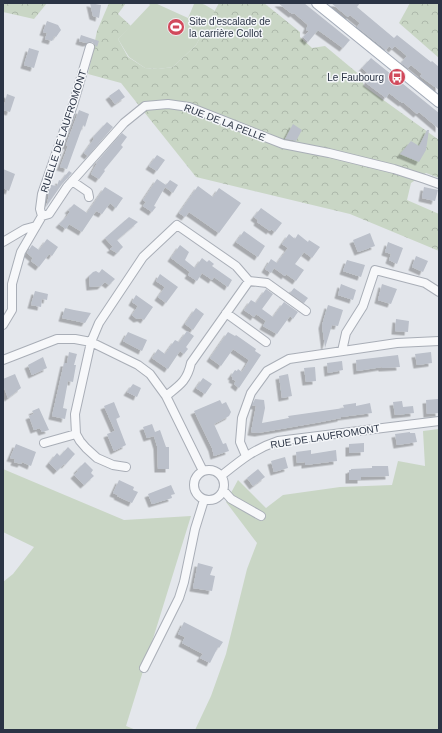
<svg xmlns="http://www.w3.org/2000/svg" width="442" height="733" font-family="Arial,sans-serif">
<defs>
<pattern id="forest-crowns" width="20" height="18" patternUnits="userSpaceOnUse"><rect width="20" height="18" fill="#c9d6c5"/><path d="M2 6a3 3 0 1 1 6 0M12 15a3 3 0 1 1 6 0" fill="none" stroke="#adb8ab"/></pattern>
<filter id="shadow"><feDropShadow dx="-3.5" dy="3.5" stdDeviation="0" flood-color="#0004"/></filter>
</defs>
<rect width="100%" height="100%" fill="#e4e7ec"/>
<path fill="#c9d6c5" d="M148 3H155L188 18 194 4C201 1 209 7 215 11L196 45 173 67 158 69 145 68 129 57 118 39 150 5Z
M439 429V730H195L211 696 226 654 247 569 257 543 226 502 238 480 266 508 283 495 340 487 392 485 398 461 425 466 423 431Z
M3 469 124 520 191 516 126 726 136 730H3V582L13 574 34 547 3 532Z"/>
<path fill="url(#forest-crowns)" d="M3 3H47L34 19 3 12Z
M109 3H126L118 14 131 26 118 39 128 57 145 68 158 69 173 67 196 45 219 3H264L300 32V37L312 48 325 46 361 76 364 86 439 140V178L426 173 411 183 407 200 439 214V251L350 214 196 177 121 83 88 74 97 31Z
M410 3H439V58L399 23Z"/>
<path fill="#bbc0ca" filter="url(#shadow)" d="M90 3 101 5 99 18 93 16Z
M278 3H304L350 40 343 48 318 30 308 42 303 37 309 31 306 30 308 25 294 13 292 14Z
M331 3H360L357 7 394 38 397 35 431 62 432 61 439 67V90L420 76 422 74 411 65 408 68 401 63 407 56 395 46 392 49 389 46 386 50 357 27 360 23 350 15 348 17Z
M47 21 58 25 61 30 56 37 54 36 52 41 45 39 47 33 43 32Z
M81 35 99 41 97 47 92 42 86 43 79 41Z
M29 48 39 51 34 68 24 65Z
M371 58 439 113V129L419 112 417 114 403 102 402 103 389 93 386 98 366 83 371 76 362 68Z
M119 89 125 97 115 104 109 96Z
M7 94 15 97 10 112 3 110Z
M79 110 89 114 85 127 83 125 67 169 60 167 68 146 66 145Z
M107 122 113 127 88 156 84 153 94 139 93 137Z
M293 124 302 130 296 141 285 139Z
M427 130H429L426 150 419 162 400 154 411 141 419 146Z
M122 133 127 137 121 145 123 147 104 170 105 171 99 179 91 174 97 163H96Z
M157 155 165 160 157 171 149 166Z
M3 169 15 174 9 191 3 188Z
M69 171 72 173 62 184 46 207 49 195H48L51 185 57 186 59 180 61 181Z
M157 179 166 185 170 180 178 185 173 193 165 187 154 206 156 207 152 212 143 206 146 202 143 200Z
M198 186 213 197 219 188 241 203 219 233 189 212 185 217 179 213Z
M105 187 123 198 116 208 110 203 102 214 96 211 82 232 69 224 66 229 59 224 67 216 70 211 68 210 74 204 87 213Z
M424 187 438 190 435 201 422 198Z
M261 208 282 223 275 232 271 229 270 231 257 222 258 220 254 217Z
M129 217 138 222 117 240 123 247 117 253 110 249 113 247 105 238Z
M244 231 265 246 258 257 236 242Z
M370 233 375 246 358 252 353 240Z
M289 234 295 239 298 234 308 242 309 240 320 247 312 258 304 252 295 264 304 270 296 281 286 274 285 276 274 268 271 273 265 269 271 259 277 263 288 248 282 244Z
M47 239 58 247 52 256 49 254 39 267 31 261 33 258 27 253 32 245 39 250Z
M388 242 403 248 397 264 389 260 391 254 385 252Z
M180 245 189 252 185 260 195 268 202 258 207 262 209 260 214 264 212 266 232 280 228 287 214 277 212 280 202 273 197 281 188 275 190 272 171 258Z
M416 256 428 261 423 272 412 267Z
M347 260 365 265 361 277 343 271Z
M102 269 115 279 109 285 105 282 101 286 90 287 89 276 93 272 96 271 99 273Z
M160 274 178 287 166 303 158 297 165 287 156 281Z
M341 284 356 290 353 300 338 295Z
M382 284 397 289 391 304 378 300Z
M294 288 308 298 304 303 290 293Z
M266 289 273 294 262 309 273 317 284 302 298 312 293 319 290 316 277 334 263 326 266 321 256 314 254 317 244 310 251 300 256 303Z
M35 291 48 294 47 300 42 299 41 307 31 305Z
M136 295 153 307 144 320 141 318 137 319 132 315 138 306 132 302Z
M328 305 343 310 338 326 332 325 325 348 322 325Z
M65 308 74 310 91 313 85 323 62 318Z
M196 308 204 314 193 330 185 324Z
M396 319 409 321 408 332 395 331Z
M187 331 194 336 186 347 188 349 184 354 180 351 168 369 152 358 158 349 165 354 175 340 179 342Z
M128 332 147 340 142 351 123 341Z
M228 332 235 336 236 335 256 349 255 351 261 355 239 388 234 384 236 381 232 379 233 377 231 376 235 370 237 371 238 369 242 372 249 360 233 349 221 366 210 358Z
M69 352 77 354 74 365H76L73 382 68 381 63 408 67 409 65 419 52 416 64 363H67Z
M431 352 432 363 417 365 415 354Z
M398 355 400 367 382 368V367L357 371 356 360Z
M43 357 47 368 32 375 28 365Z
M342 361 343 370 328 373 327 363Z
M315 367 316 381 306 382 304 368Z
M15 374 21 388 8 398 3 385V379Z
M288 374 292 396 282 398 279 376Z
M203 378 212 384 205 394 196 388Z
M133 384 141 388 137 397 127 392Z
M255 399 264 400 265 408 262 423 289 418 288 416 344 408 343 405 356 403V406L370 403 372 413 341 417V418L321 422 258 433 251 432 256 406 252 405Z
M438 399 439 413 427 414 426 400Z
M220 400 222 404 226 402 231 412 229 416 214 424 223 444 226 443 229 451 214 456 212 448 194 411Z
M402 401 403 407 413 406 414 413 395 415 393 402Z
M114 402 120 417 116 419 126 445 114 451 107 434 115 431 104 406Z
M39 408 49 430 42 432 40 428 34 430 29 416 34 414 32 411Z
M152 424 155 432 160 430 166 447H169V469H158L157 446 154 436 147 438 143 427Z
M410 432V433H415L417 442 397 445 395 434Z
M364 443V452L349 453V444Z
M16 444 36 452 31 466 22 462 21 464 14 462 15 459 10 458Z
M68 447 75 454 65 465 64 464 57 471 49 463 57 453 60 456Z
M311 450V454L336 450 337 461 305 465V462L297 463 296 452Z
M285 457 288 468 274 472 271 461Z
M85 462 93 470 91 473 94 476 84 485 74 475 78 471 77 470Z
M372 466H388L389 476 361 477V480H349V470H351V469L372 468Z
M258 469 265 477 253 486 247 478Z
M119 480 134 487 133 490 138 492 132 503 117 496 118 495 113 493Z
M171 485 175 494 171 495 172 498 152 504 148 494Z
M198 563 213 567 210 575 215 576 212 591 193 588Z
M184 622 223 642 219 648 218 647 210 663 200 658 203 654 182 643 185 637 178 634Z"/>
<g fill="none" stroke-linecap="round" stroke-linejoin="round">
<g stroke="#a9aeb7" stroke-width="10">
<path id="minor" d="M72 181 88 192 89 197
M42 216 40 209 42 194 73 105 90 47
M3 242 25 229 36 226
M226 313 266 342
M3 325 12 310V284L21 252 42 216 49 214 67 187 124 123 145 106 168 104 189 107 283 144 329 153 394 169 425 179 439 184
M342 351 346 333 363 306 375 270 425 283 439 292
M3 360 57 339H75L91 342 138 365 150 374 166 396 203 471
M166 396C180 385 187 381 191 363L249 281
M44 443 76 434
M246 456 240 442 242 418 251 393 267 371 289 359 397 343 439 341
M126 467 113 465 97 458 86 448 80 441 76 434 75 414 91 342 99 323 143 257 177 225 236 266 249 281 267 283 306 311
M194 485a15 15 0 1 1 30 0a15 15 0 1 1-30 0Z
M221 476C241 460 254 449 278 441L439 421
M223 490 231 499 261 516
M144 668 179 598 184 582 195 529 204 500"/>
</g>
<g stroke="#a3abb8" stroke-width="12">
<path id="major" d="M317 3 439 102"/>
</g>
<use href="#minor" stroke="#f7f8fa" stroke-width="8"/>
<use href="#major" stroke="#fff" stroke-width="10"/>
</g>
<defs>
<g id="stadium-disc" transform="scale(0.9)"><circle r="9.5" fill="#d1495b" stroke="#f4f6f9"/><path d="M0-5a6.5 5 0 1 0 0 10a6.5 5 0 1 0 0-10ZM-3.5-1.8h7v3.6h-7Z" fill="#fff"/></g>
<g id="bus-disc" transform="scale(0.9)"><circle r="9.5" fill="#d1495b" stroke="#f4f6f9"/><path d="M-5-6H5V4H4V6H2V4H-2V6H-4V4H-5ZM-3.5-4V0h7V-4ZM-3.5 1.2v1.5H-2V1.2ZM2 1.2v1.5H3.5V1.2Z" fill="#fff"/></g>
</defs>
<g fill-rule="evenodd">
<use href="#stadium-disc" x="176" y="27"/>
<use href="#bus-disc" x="397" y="77"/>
</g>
<g text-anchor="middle" stroke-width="3" stroke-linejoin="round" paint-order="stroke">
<g font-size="10" fill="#2b3445" stroke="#f4f6f9" text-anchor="start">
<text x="189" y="25">Site d'escalade de<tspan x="189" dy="12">la carrière Collot</tspan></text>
<text x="384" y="81" text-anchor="end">Le Faubourg</text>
</g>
<g font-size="10" fill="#2b3445" stroke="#f4f6f9">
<text transform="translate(225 122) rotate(21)" y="4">RUE DE LA PELLE</text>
<text transform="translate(63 131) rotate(-72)" y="4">RUELLE DE LAUFROMONT</text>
<text transform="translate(325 436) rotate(-9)" y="4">RUE DE LAUFROMONT</text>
</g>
</g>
<rect width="442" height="733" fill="none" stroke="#2b3445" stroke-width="8"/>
</svg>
